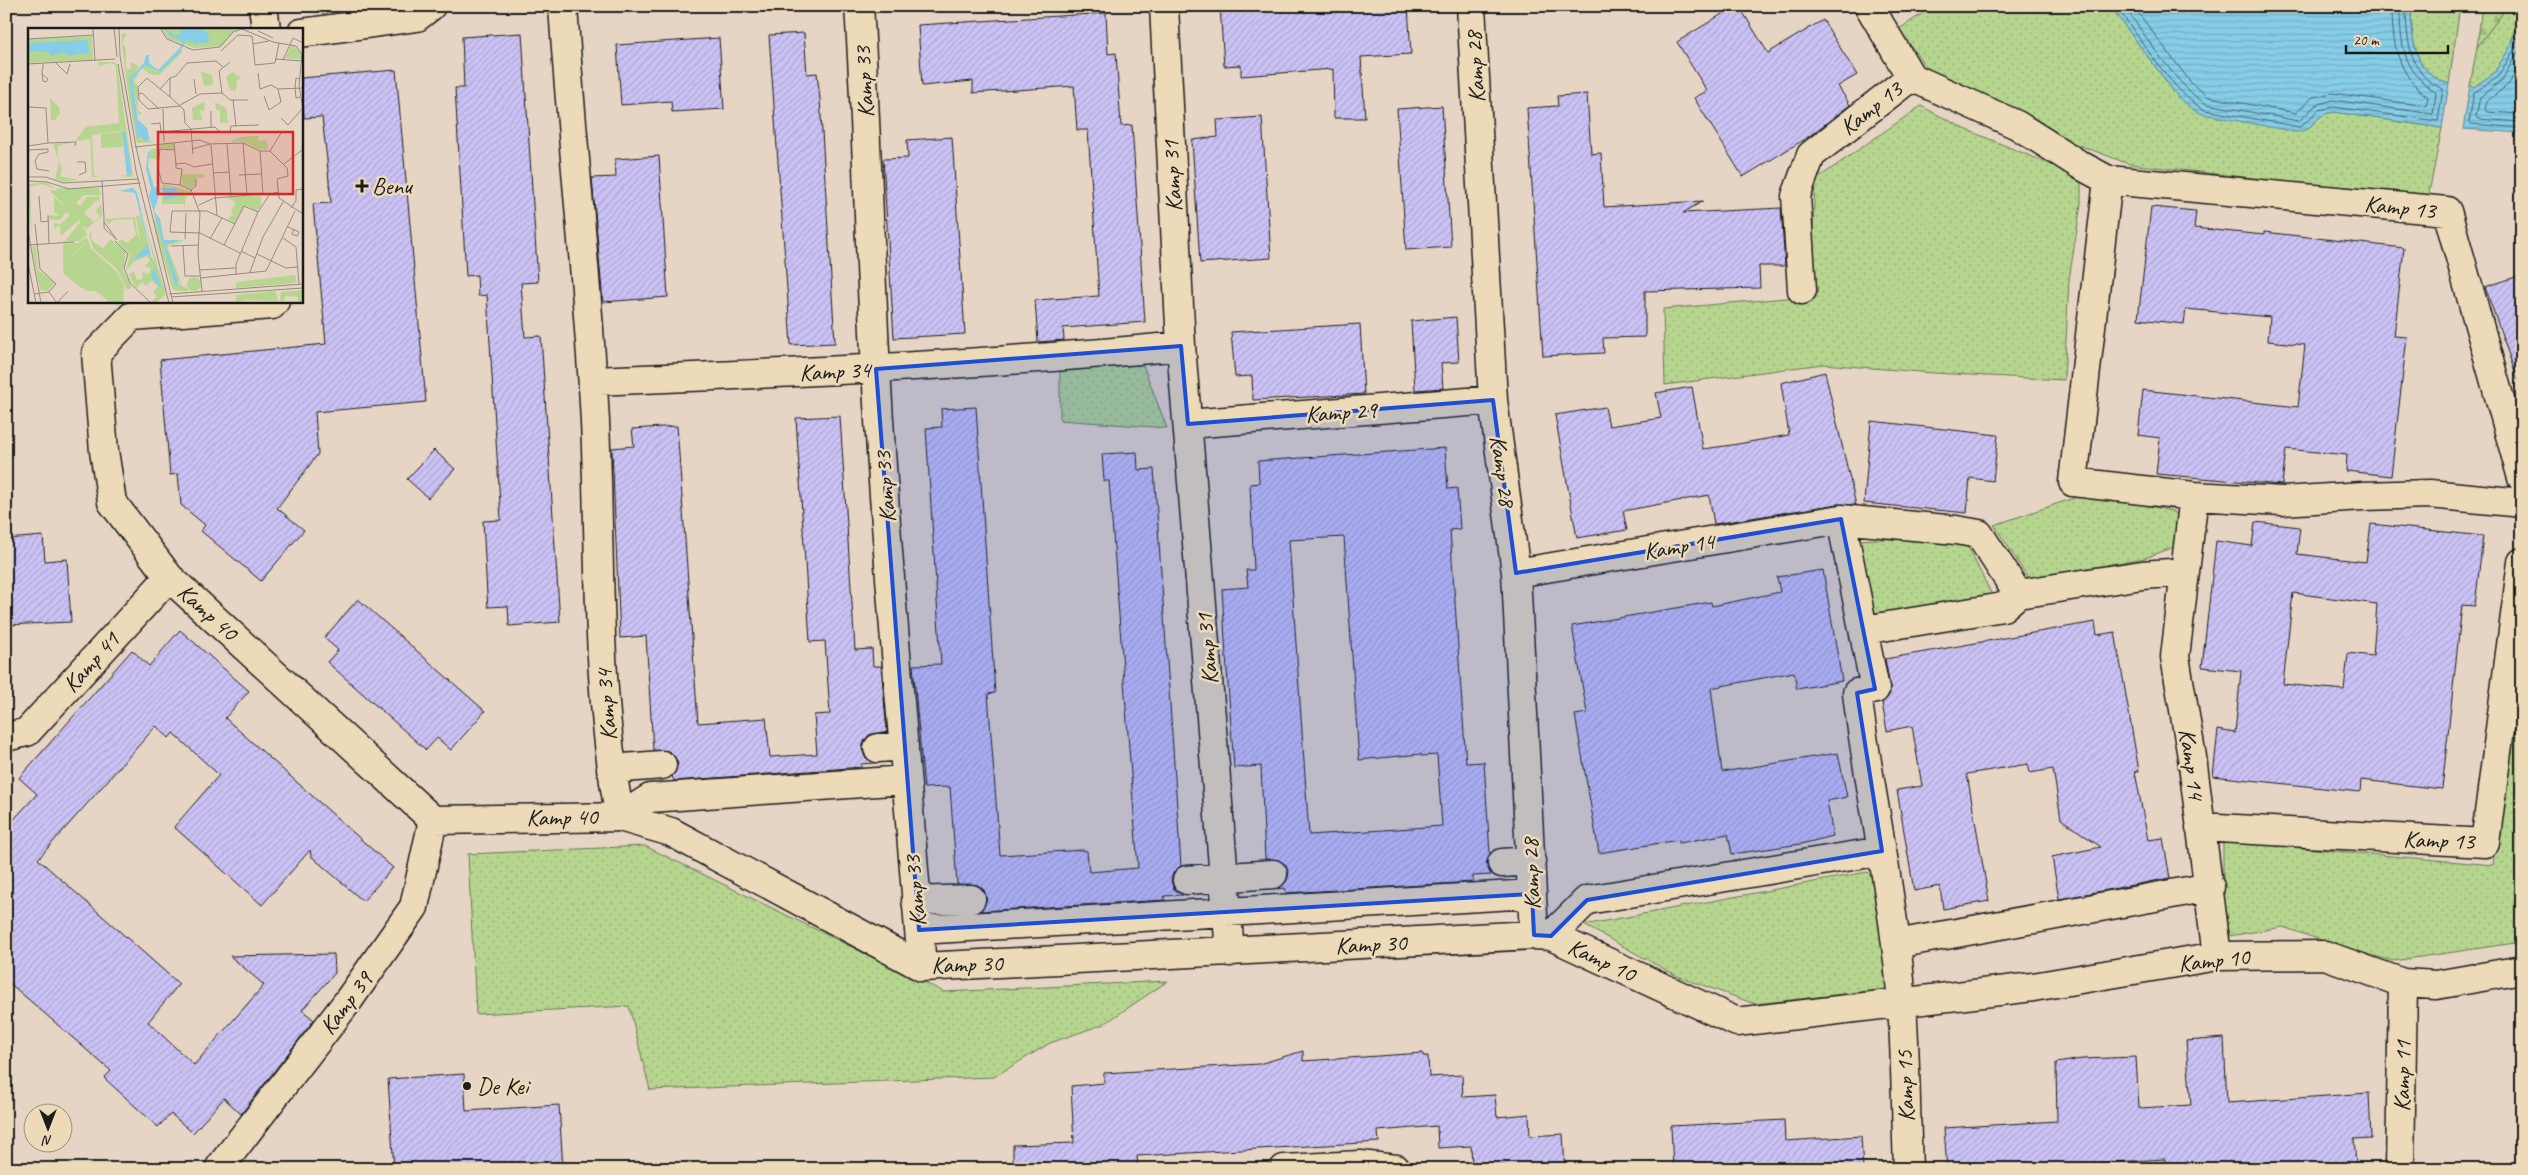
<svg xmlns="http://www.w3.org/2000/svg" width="2528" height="1175" viewBox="0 0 2528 1175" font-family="Caveat,sans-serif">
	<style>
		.green { fill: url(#green-dots); stroke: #697855 }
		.forest { fill: url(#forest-firs); stroke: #697855 }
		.water { fill: url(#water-rules); stroke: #5c8696 }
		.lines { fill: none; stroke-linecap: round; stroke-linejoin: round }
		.shore { stroke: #46636d; stroke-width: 1 }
		.building { fill: url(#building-hatch); stroke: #1c1c1c; fill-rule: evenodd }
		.minor-casing { stroke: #1c1c1c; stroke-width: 31 }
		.minor { stroke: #eddab8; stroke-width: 28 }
		.marked { fill: #1d4ed8; fill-opacity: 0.2; stroke: #1d4ed8; stroke-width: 4; stroke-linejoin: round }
		.poi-dot { fill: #1c1c1c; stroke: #eddab8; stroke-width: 2 }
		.labels { text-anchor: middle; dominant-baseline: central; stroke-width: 5; stroke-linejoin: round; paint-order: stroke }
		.street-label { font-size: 24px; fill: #1c1c1c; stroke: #eddab8 }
		.poi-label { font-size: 24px; fill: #1c1c1c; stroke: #eddab8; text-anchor: start }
		.inset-road { fill: none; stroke: #958b81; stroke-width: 1 }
		.view { fill: #d62828; fill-opacity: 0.15; stroke: #d62828; stroke-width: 2.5 }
		.inset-edge { fill: none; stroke: #1c1c1c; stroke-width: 2.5 }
	</style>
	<defs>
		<pattern id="green-dots" width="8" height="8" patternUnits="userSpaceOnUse" patternTransform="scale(1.25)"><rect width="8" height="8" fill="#b6d58e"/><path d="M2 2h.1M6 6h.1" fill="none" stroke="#9cb67a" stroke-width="1.8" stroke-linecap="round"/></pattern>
		<pattern id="forest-firs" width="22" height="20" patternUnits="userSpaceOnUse" patternTransform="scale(1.25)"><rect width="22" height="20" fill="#b6d58e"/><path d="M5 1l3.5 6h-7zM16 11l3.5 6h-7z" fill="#9cb67a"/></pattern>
		<pattern id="water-rules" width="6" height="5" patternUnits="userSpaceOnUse" patternTransform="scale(1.25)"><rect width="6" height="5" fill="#86cde7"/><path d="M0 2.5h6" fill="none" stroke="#73afc6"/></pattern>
		<pattern id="building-hatch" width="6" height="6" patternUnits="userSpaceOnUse" patternTransform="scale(1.25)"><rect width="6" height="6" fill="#cbc2f5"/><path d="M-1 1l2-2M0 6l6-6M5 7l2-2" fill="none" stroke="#aea6d1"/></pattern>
	</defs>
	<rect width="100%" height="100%" fill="#e6d5c4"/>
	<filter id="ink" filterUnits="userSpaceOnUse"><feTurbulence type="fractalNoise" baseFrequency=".02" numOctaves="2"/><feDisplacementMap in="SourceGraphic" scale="10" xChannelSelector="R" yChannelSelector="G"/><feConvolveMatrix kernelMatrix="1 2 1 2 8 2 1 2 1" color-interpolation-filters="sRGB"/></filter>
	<g filter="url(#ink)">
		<!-- green -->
		<path class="green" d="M1934,6H2110L2178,97L2307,130L2322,114L2334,112L2442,128L2428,198L2129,164L2055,136L1930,73L1899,29Z
			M2411,6H2445L2459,13L2449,84C2413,73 2412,39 2411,6Z
			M2505,6H2522L2509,49L2494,73L2474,87L2470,86L2477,47L2501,15Z
			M1921,106L1965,129L2081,177V204L2069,280L2064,380L1933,373L1823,364L1665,385L1663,309L1786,298L1810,303L1815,180Z
			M1143,365L1167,428L1060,420V371Z
			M2092,492L2175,512L2180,524L2177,546L2145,558L2029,579L1994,525Z
			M1941,537L1964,539L1994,599L1868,626L1854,540Z
			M2517,652L2522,653V942L2393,961L2341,947L2283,927L2223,937V841L2493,865Z
			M645,846L944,992L1168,981L1104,1024L1050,1043L994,1077L650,1090L629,1006L476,1014L468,854Z
			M1867,872L1877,881L1887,989L1755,1004L1677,976L1584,925Z"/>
		<!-- forest -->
		<path class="forest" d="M2482,6H2505L2501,15L2477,47Z"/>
		<!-- water -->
		<path class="water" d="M2110,6H2411C2412,39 2413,73 2449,84L2442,128L2334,112C2315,113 2313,132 2296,132L2203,114L2194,110L2178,97Z
			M2522,10V133L2463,129L2470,86L2474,87L2494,73L2509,49Z"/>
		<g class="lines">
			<!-- shore -->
			<path class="shore" d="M2116,6C2138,35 2174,95 2205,110L2300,127L2319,110L2333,107L2438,121L2443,89C2439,86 2433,85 2429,81C2408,64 2406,31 2406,6
				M2124,6C2144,33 2179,90 2207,104L2299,121L2316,105L2333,100L2433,114L2436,93C2403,70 2400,45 2400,6
				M2133,6L2192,84L2209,97L2296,113L2313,97L2332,93L2426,106L2428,97C2397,74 2392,43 2392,6
				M2522,26L2513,52L2498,76L2474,93L2469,122L2471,124L2522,128
				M2522,45L2502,80L2480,97L2476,116L2478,119L2522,122
				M2522,63L2508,85L2487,101L2485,109L2487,112L2522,114"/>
		</g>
		<!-- building -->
		<path class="building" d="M1220,6H1408L1411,54L1361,57L1365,118H1334L1333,69L1241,76V65L1224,66Z
			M1735,6H1739L1768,53L1823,20L1857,75L1838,86L1850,105L1808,137L1743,177L1694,98L1707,91L1677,42Z
			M1106,13L1108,54L1116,53L1121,126L1132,125L1145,322L1063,328L1064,340L1038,342L1035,300L1099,296L1088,130H1077L1074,86L973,93V81L922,86L918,25Z
			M522,33L538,282L521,283L525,337L541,336L560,622L509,626L508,606L488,607L487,595L483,521L501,520L487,295L478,296L477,275L466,276L455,88H464L462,37Z
			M804,33L807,74L817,73L820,99L835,343L791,345L769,35Z
			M719,38L724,109L672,112L671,101L621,105L617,45Z
			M396,70L426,402L315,412L318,454L277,508L304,530L261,581L201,531L205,525L181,505L178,474L170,475L160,360L326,344L313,204L331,203L327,160L322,117L304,118L301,78Z
			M1587,94L1591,154L1601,153L1604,207L1703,201L1683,213L1781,208L1785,266H1759L1760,288L1645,291V337L1603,338L1604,353L1543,356L1527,108L1558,106L1557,96Z
			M1442,106L1451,247L1406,250L1397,109Z
			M1262,117L1271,258L1200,263L1192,140L1218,137L1217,120Z
			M952,137L965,334L894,338L883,159L908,158L907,140Z
			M659,156L668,297L603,302L592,178L616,177L615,159Z
			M2151,207L2196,211L2194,228L2264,235V232L2404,248L2394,336L2407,337L2391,476L2346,471L2347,455L2286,449L2282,485L2156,474L2160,438L2138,435L2143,390L2298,407L2305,345L2268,341L2270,317L2186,309L2184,324L2138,319Z
			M2522,275V381H2518L2485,287Z
			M1456,317L1459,362L1441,363L1443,388L1415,390L1411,321Z
			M1360,324L1364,394L1253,400L1252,376L1235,377L1231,332Z
			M1825,372L1856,505L1838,504L1714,524L1709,495L1623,511L1627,530L1577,538L1555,415L1605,407L1609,426L1661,418L1656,393L1692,387L1703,449L1732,445L1789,435L1781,383Z
			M976,407L995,693L988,694L1000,855L1083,850L1087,851L1089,872L1138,868L1109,481H1104L1102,454L1137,452L1138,470L1154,469L1181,866L1173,873L1171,881L1174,889L1183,895L1164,896L1165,900L981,911L987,899L984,890L978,885L957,884L950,787L924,788L913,665L941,664L926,428L942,427L941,409Z
			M840,416L855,650L872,649L873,666H881L887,732L869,735L864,741L862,749L865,757L875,763L861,764L862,767L674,781L672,776L678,764L675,757L668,751L653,750L646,636L620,638L612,448L634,446L632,429L677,426L698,723L766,718L770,757L817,754L814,715L830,714L825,641L810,642L796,418Z
			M1871,421L1998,435L1993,481L1970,478L1967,513L1864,503Z
			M1445,448L1448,489L1457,488L1460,529L1450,530L1466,763L1484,762L1490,854L1486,864L1491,875L1473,876V882L1286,893L1285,888L1277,889L1287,880L1289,873L1286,866L1279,860L1265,859L1261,766L1234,768L1226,656L1222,589L1248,587L1246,570H1254L1250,484L1259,483L1258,461ZM1344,537L1359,760L1421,754V756L1437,755L1442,826L1309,835L1289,540Z
			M434,450L455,469L428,498L407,479Z
			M2255,522L2300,527L2297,554L2366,562L2371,524L2483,536L2475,606L2462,605L2442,789L2361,780L2360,792L2213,776L2218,730L2235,733L2241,671L2202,667L2216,541L2252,546ZM2293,593L2377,604L2373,656L2348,653L2344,690L2283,684Z
			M43,536L45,561L67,559L71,622L6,625V539Z
			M1823,570L1842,681L1797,689L1794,672L1711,688L1722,772L1838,753L1847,797L1827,801L1833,836L1801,844L1732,854L1728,834L1679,843V840L1599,853L1575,715L1587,713L1572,626L1711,602L1712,606L1780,592L1777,577Z
			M358,599L485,711L451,750L437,738L426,750L327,662L338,650L324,638Z
			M2095,622L2097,635L2115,632L2139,771L2135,772L2148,840L2163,838L2170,878L2059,899L2052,857L2101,847L2061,819L2053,769L2030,773L2028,764L1967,774L1989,901L1943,909L1940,886L1914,891L1897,790L1922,786L1912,726L1887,731L1882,703L1890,694V686L1885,659Z
			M180,630L249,691L225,718L393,868L363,901L311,856L310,850L262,905L174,827L219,775L173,733L169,738L156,726L38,859L179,984L148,1022L194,1065L264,985L230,956L334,954L335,973L302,1010L314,1020L241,1114L224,1098L193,1133L171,1114L158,1127L104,1078L111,1071L6,980V828L37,794L19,778L132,650L149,666Z
			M2224,1038L2227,1103L2369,1093L2371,1138L2354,1139L2356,1165L2300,1169H2165V1159L2006,1169H1947L1944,1128L2057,1121L2056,1063L2082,1059L2136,1057L2139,1108L2191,1105L2186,1041Z
			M1303,1051V1061L1423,1053V1056H1428L1429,1077L1462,1075L1463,1097L1495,1095L1497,1117L1529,1114L1530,1136L1563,1134L1565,1169H1504V1165L1472,1167L1471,1146L1438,1148L1437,1126L1378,1131L1379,1142L1137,1156L1138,1167L1013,1169V1145L1074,1143L1071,1086L1104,1083V1073L1259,1064Z
			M464,1074L466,1111L559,1105L563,1169H394L388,1079Z
			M1784,1120L1785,1141L1861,1136L1863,1169H1673L1671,1126Z"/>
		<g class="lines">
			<!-- minor casing -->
			<g class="minor-casing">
				<path id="minor" d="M263,6L266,29
					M563,6C572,145 588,283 595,422C601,553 595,688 620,817
					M859,6C867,127 869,248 876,369C887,568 906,767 922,967
					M1164,6L1181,346L1230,952
					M1471,6L1493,400L1516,573L1534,935
					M1869,6L1911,77
					M301,33L417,17L431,6
					M2108,180L2073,482L2194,496L2185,572
					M1802,290L1796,196L1811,155L1911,77L2017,125L2080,165L2108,180L2447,211L2522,478
					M275,301L272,305L132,316L96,353L104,451L112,502L169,577L433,820L620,817L671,832L922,967L1534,935L1551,936
					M593,381C789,373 985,365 1181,346
					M1188,424L1493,400
					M2194,496L2282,501L2363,496L2430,494L2522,503
					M1841,519L1875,689L1857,693C1867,777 1886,860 1896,945C1906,1019 1905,1094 1908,1169
					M1516,573L1841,519L1956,530L1979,534L2018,594L2142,575L2185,572L2175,657L2192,757L2217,956
					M1864,630L2003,607L2018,594
					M6,737L27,732L169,577
					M878,748L904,746
					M611,769L662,765
					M620,817L650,798L906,780
					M2200,827L2485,843L2522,562
					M1882,851L1587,900L1551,936L1737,1022L2033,987L2217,956L2325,955L2403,983L2436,985L2522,970
					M1502,863L1531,861
					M1187,880L1273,874
					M916,901L971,899
					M919,930L1532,894
					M1896,944L2210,887
					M220,1167L348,1001L414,907L433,820
					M1284,1169L1360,1165L1396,1169
					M2400,1169L2403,983"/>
			</g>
			<!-- minor -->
			<use href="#minor" class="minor"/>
		</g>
	</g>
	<!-- marked area -->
	<path class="marked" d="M1181,346L1188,424L1493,400L1516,573L1841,519L1875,689L1857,693L1882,851L1587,900L1551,936L1534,935L1532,894L919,930L876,369Z"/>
	<!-- markers -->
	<g class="poi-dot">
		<path d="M359.5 178.5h5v5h5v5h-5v5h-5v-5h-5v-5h5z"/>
		<circle cx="467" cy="1086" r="5"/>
	</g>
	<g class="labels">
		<!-- street labels -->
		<g class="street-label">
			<text transform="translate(1475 67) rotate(-93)">Kamp 28</text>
			<text transform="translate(864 82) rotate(-93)">Kamp 33</text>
			<text transform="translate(1871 108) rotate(-38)">Kamp 13</text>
			<text transform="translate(1172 176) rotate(-93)">Kamp 31</text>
			<text transform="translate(2400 207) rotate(6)">Kamp 13</text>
			<text transform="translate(835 371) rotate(-3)">Kamp 34</text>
			<text transform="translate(1341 412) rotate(-4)">Kamp 29</text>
			<text transform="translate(1503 471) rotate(82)">Kamp 28</text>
			<text transform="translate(885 487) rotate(-94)">Kamp 33</text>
			<text transform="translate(1679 546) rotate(-9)">Kamp 14</text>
			<text transform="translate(208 612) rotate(42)">Kamp 40</text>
			<text transform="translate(1207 649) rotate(-95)">Kamp 31</text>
			<text transform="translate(91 662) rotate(-48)">Kamp 41</text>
			<text transform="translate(606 705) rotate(-94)">Kamp 34</text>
			<text transform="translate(2192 764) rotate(82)">Kamp 14</text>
			<text transform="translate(562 817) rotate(-1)">Kamp 40</text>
			<text transform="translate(2439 840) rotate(2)">Kamp 13</text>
			<text transform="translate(1531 874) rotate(-92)">Kamp 28</text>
			<text transform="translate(915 891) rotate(-95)">Kamp 33</text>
			<text transform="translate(1371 944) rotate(-3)">Kamp 30</text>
			<text transform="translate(1602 960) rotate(25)">Kamp 10</text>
			<text transform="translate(2214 960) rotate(-6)">Kamp 10</text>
			<text transform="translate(967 964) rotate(-2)">Kamp 30</text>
			<text transform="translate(346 1003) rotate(-53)">Kamp 39</text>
			<text transform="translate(2402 1076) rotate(-89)">Kamp 11</text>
			<text transform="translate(1905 1086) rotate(-92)">Kamp 15</text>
		</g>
		<!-- poi labels -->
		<g class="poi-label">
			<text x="372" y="186">Benu</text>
			<text x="477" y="1086">De Kei</text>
		</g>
	</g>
	<!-- overview -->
	<g transform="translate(28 28)">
		<rect width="275" height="275" fill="#e6d5c4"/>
		<path d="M132,0H208V1L194,18L167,20L141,11ZM99,5L94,15L98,20V41H103V34L111,38L106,46L97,43L93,6ZM64,8L65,32L0,35V11ZM264,16L273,25V31L257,30ZM153,22L155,23L131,47L122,46L114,40L119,36L132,44ZM71,34H86L89,36L105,149L89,148L102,147L94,103L62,105V111L47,113L58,99L91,95L88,38L84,35L70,38ZM173,43L184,47L185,57L176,58ZM204,44L213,50L209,52L208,63L202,62L198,49ZM176,74L177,82L172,83L174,92H165L164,80ZM187,74L198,80L200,95H192V82H188ZM106,77L112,111L127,114L109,115L103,82ZM94,104L95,119L73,120V106ZM230,108L231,113L239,112L240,121H230L214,113L202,114L212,109ZM47,114L30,118V129L34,142L32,148L50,152L35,154L27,151L31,134L25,116ZM137,115L146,116V121L132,120L130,132L121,130L123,122ZM154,146H176V150H168V157L162,161L154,157ZM18,154L27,161L14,156L2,159L4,215L0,156ZM135,156L162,163L163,165L157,171V180L156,176H134V162L138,172L151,169L142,159L134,160ZM30,160H71L73,167H56L48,175L52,178L59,169L71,168L72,174L69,172L56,185L66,194L72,188L67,183L74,176V188L59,201L23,164L22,161L27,163ZM233,167V178L229,183L216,177L207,195L199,191L205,187L203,183L208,175L198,169ZM26,169L51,192L33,208L32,197L26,201V195L33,196L42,187L38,184L32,192L20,191L21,187L31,188L26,184ZM114,186L138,266L128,275H123L129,268L125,264L130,258L123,253L118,258L114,254L108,260L101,247L106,243L109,252L115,251L114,244L121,246L123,240L117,238L122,232L118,228L106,234L98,243L102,227L90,214L93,211L99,215L108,207L105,191L86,192L81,196L77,193V191L107,189L109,205L112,212L108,188L112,187L120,217L104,232L120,226L126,232ZM53,193L59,207L51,213L36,214ZM64,202L63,211L68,216L75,220L83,211L98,224L95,243L104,259L99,262L89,241L65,220L61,208ZM59,209L63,221L56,215L35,238V216L50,215ZM139,214H156L141,217L140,220L155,260H149L147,257L153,256L147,251L137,216ZM8,218L10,242L27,255L20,263L12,262L4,219ZM89,244L96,258L95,275H78L91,257ZM159 256a7 7 0 1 1 14 0a7 7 0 1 1-14 0ZM269,252L267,255L208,260V257ZM247,263L250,273L217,272L208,275V267Z" fill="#b6d58e"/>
		<path d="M113,41L106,54L110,58V82L114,86L110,87L104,53ZM97,43L106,46L101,51L106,77L103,82ZM22,70L31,79L32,85L27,92H23ZM94,103L64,107L66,147L71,149H64L62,105ZM129,189L147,257L160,260V263H148L144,260L125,193ZM57,215L89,244L91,257L80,273L78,271L90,256L87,244L37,243L48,256L36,246L35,238ZM71,218L78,224L88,221L93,225L84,237L66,221ZM267,247L268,252L208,257L209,254ZM275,262V275H270V269L257,268L256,274L252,273L253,264Z" fill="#b6d58e"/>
		<path d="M56,217L87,244L90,256L78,271L67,263H59L49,257L37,243L36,238Z" fill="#b6d58e"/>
		<path d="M136,0L148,8L152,6L153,0H172L180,5L181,14L169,16L158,12L151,26L132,44L117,37L104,52L110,92L119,100L122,112L118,113L109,108L101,51L116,35L118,27H121V35L130,42L151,21L155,14L142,7ZM60,12L61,26L53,25L42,28L34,24L24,28L20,24L2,23V15ZM94,104H97L104,145L99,148ZM130,117L122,123L120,138L126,159L133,160L126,183L132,191L136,212H156L137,216L151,258L147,257L121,168L123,161L118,141L120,124ZM105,160L109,164L124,233L134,261L123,249L126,239L121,226L104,232L120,217L107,165L91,163ZM134,160H147L153,168L137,172Z" fill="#86cde7"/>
		<path class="inset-road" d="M5,0H30M65,0L67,33M86,0L89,29M91,0L92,28L108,119L145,275M132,0L139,11L165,22L192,19L205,4L214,1L245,14L268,18L274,26L271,58L275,81M230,3L245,10M0,11L66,7M225,16L227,37L247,35L251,15M193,23L210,7L224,8L225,16L241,13M247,31L274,33M255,32L265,10L275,15M28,35L39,46L42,36M0,36L87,31M90,36L108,143L141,275M230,45L232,61L243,57L250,61L275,60M14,46L20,51L18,54L15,53L14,45V42L15,41V36M142,50L148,48L159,35L188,33L195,39M166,51L168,66M132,61L142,50V69M194,65L191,43L202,34M111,66L114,65L131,81M236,68L241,82L253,74L250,61M272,69L268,70L267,60L268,50L272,51M205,72L208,98M152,77L172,66L194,65L202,72H220M152,78L120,81L111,72L110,59L119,50L142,69L152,78L156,82L157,95L163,101L165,126M0,79L18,80L20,115L0,118M135,81L136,114M183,83V99M253,90L260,97L274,81M123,96L132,95L133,104L187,99L192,104H202L203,98L231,97M20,115L48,114L47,118M146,115L148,136L157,135L166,139L184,136M215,115L219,167M182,116L215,115L232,123H242L259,140L260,148L249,151L251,170L275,186M199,116L203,168M183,117L189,187M107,119L172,112L182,116L164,121M0,122L20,121V124L11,126L7,133L9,141L21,143M147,122L132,121L130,140L134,155L152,157L163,162L168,158V151M232,123L235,166M242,123L253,105M49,134H57L58,144L51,147M148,136V140L154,141L152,157M256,136L275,121M185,145L201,144M211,147L233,146M0,149H18L35,155L111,151M0,153L19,154L41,161L113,155M74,153L76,190V200L89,212L76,194M163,162L172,185L170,226L174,263M11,168L13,194L20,193M171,177L186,170L235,166M263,180L268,173V162L275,161M20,187L21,215M7,196L12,241L28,256L21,264M207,196L179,183H144L142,204L172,205L212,225M260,199L271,204L269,208L264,206L266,201M0,203L13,275M255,210L268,219L271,256M157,211L158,185M182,211L194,190M87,213L100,226L96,240L102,255L123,275M0,217L46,214M196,217L216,178L230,184M143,218L171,217M155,218L157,248H172M213,223L227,230M229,226L258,240L270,239M0,235L8,275M171,242L207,240M222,244L235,209L255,174M208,247V236L230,184L242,166L250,164M172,250L238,243L267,183M21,264L29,275L40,263M6,266L21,264M141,266L275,256M143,269L275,260M214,275H249"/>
		<path class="view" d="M130,104H265V166H130Z"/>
		<rect width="275" height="275" class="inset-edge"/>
	</g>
	<!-- margin -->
	<rect width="2528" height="1175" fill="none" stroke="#eddab8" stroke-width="25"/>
	<rect x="12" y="12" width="2503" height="1150" fill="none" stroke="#1c1c1c" stroke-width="2" filter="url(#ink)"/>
	<!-- north arrow -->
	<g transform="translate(48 1128) rotate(180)"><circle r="24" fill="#eddab8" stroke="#998e7a"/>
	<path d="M0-4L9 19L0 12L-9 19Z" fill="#1c1c1c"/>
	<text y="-8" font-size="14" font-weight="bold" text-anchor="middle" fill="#1c1c1c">N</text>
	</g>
	<!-- scale -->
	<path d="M2346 45v8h102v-8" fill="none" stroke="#1c1c1c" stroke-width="2.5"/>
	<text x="2353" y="45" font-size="15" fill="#1c1c1c" stroke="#eddab8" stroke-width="4" paint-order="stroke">20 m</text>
</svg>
